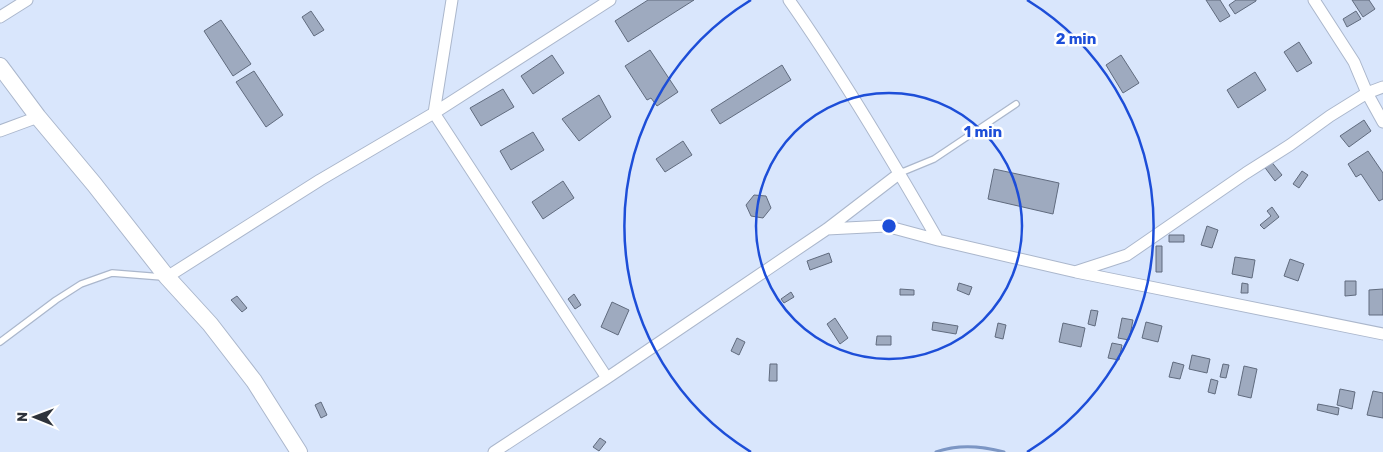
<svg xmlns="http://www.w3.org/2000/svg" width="1383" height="452" viewBox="0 0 1383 452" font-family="Rubik,sans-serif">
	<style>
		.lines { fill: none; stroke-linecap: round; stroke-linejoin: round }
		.stream { stroke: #7c96c4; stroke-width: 3 }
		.building { fill: #9eaabf; stroke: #606b7e }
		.service-casing { stroke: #abb7cc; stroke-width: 8 }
		.minor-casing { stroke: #abb7cc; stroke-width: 13 }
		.secondary-casing { stroke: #abb7cc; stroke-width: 18 }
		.service { stroke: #fff; stroke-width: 5.5 }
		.minor { stroke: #fff; stroke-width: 11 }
		.secondary { stroke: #fff; stroke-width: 16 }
		.ring { fill: none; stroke: #1d4ed8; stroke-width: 2.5 }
		.centre { fill: #1d4ed8; stroke: #fff; stroke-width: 2.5 }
		.ring-label { font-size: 15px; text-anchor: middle; font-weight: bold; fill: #1d4ed8; stroke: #fff; stroke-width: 5; stroke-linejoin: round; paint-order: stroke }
	</style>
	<rect width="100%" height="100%" fill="#d9e6fc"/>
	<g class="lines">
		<!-- stream -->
		<path class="stream" d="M936,452C958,444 982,446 1004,452"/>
	</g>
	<!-- building -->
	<path class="building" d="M648,0H694L628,42L615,21Z
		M1206,0H1220L1230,16L1220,22Z
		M1236,0H1256V1L1235,14L1229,5Z
		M1352,0H1369L1375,9L1363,17Z
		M311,11L324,30L314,36L302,17Z
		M1356,11L1361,19L1347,27L1343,19Z
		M221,20L251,64L233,76L204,31Z
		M1299,42L1312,63L1297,72L1284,52Z
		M650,50L678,92L657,106L651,98L647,100L625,66Z
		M552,55L564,73L533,94L521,76Z
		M1121,55L1139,83L1123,93L1106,65Z
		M782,65L791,80L720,124L711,110Z
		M254,71L283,115L266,127L236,82Z
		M1255,72L1266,90L1238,108L1227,90Z
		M503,89L514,107L481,126L470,108Z
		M599,95L611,117L579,141L562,119Z
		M1364,120L1371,131L1349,147L1340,136Z
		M533,132L544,150L511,170L500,151Z
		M683,141L692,155L665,172L656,159Z
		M1368,151L1383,173V199L1379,201L1361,174L1356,177L1348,164Z
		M1270,160L1282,175L1275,181L1263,165Z
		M994,169L1059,183L1053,214L988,199Z
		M1302,171L1308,175L1299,188L1293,184Z
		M563,181L574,198L543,219L532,202Z
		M754,195L766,196L771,208L763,218L751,216L746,205Z
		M1272,207L1279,217L1264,229L1260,225L1271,216L1267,211Z
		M1207,226L1218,230L1212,248L1201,245Z
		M1169,235H1184V242H1169Z
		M1156,246H1162V272H1156Z
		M829,253L832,262L810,270L807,261Z
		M1235,257L1255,260L1252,278L1232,274Z
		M1290,259L1304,264L1298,281L1284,276Z
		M1345,281H1356V295L1345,296Z
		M959,283L972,287L969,295L957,290Z
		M1242,283L1248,284V293H1241Z
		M900,289L914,290V295H900Z
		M1383,289V315H1369V290Z
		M791,292L794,297L784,303L781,299Z
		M574,294L581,305L575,309L568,299Z
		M237,296L247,308L242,312L231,300Z
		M612,302L629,310L618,335L601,327Z
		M1091,310L1098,311L1095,326L1088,324Z
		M835,318L848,338L840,344L827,324Z
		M1122,318L1133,320L1129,340L1118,338Z
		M933,322L958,326L956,334L932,330Z
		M1146,322L1162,326L1158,342L1142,338Z
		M998,323L1006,325L1003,339L995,337Z
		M1063,323L1085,328L1081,347L1059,342Z
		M877,336H891V345H876Z
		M737,338L745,342L739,355L731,351Z
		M1112,343L1122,345L1119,360L1108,358Z
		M1192,355L1210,359L1207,373L1189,369Z
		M1173,362L1184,365L1180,379L1169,377Z
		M770,364H777V381H769Z
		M1223,364L1229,365L1226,378L1220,377Z
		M1244,366L1257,369L1251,398L1238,395Z
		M1211,379L1218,381L1215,394L1208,392Z
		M1340,389L1355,392L1352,409L1337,405Z
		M1373,391L1383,393V418L1367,415Z
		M321,402L327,415L321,418L315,405Z
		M1318,404L1339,408L1338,415L1317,410Z
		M600,438L606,442L599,451L593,447Z"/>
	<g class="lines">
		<!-- service casing -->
		<g class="service-casing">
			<path id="service" d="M900,173L934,159L1016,104
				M0,342L56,300L81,284L112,273L162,277"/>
		</g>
		<!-- minor casing -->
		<g class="minor-casing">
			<path id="minor" d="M452,0L434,113L607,378
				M789,0C843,77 891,158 938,240L1076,272L1383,334
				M1314,0L1354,62L1367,93L1383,122
				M0,17L27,0
				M0,131L38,117
				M827,229L886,226L938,240
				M1078,271L1127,255L1246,173L1290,145L1330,116L1367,93L1383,87
				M167,277L320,180L434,113L610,0
				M494,452L607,378L827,229L900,173"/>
		</g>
		<!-- secondary casing -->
		<g class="secondary-casing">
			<path id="secondary" d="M0,66L38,117L94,184L167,277L210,324L254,381L299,452"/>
		</g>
		<!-- service -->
		<use href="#service" class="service"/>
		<!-- minor -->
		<use href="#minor" class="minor"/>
		<!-- secondary -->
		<use href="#secondary" class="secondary"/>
	</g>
	<!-- distance rings -->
	<g class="ring">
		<circle cx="889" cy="226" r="133"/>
		<path d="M751 452A265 265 0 0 1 751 0M1027 0A265 265 0 0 1 1027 452"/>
	</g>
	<circle cx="889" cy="226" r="8" class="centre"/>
	<g class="ring-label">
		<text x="1076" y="44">2 min</text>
		<text x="983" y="137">1 min</text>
	</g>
	<!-- north arrow -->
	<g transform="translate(35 417) rotate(271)" stroke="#ffffff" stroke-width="4" paint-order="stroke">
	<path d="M0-4L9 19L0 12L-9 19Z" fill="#2e333b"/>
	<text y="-8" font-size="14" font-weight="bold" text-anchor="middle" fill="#2e333b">N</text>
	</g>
</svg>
